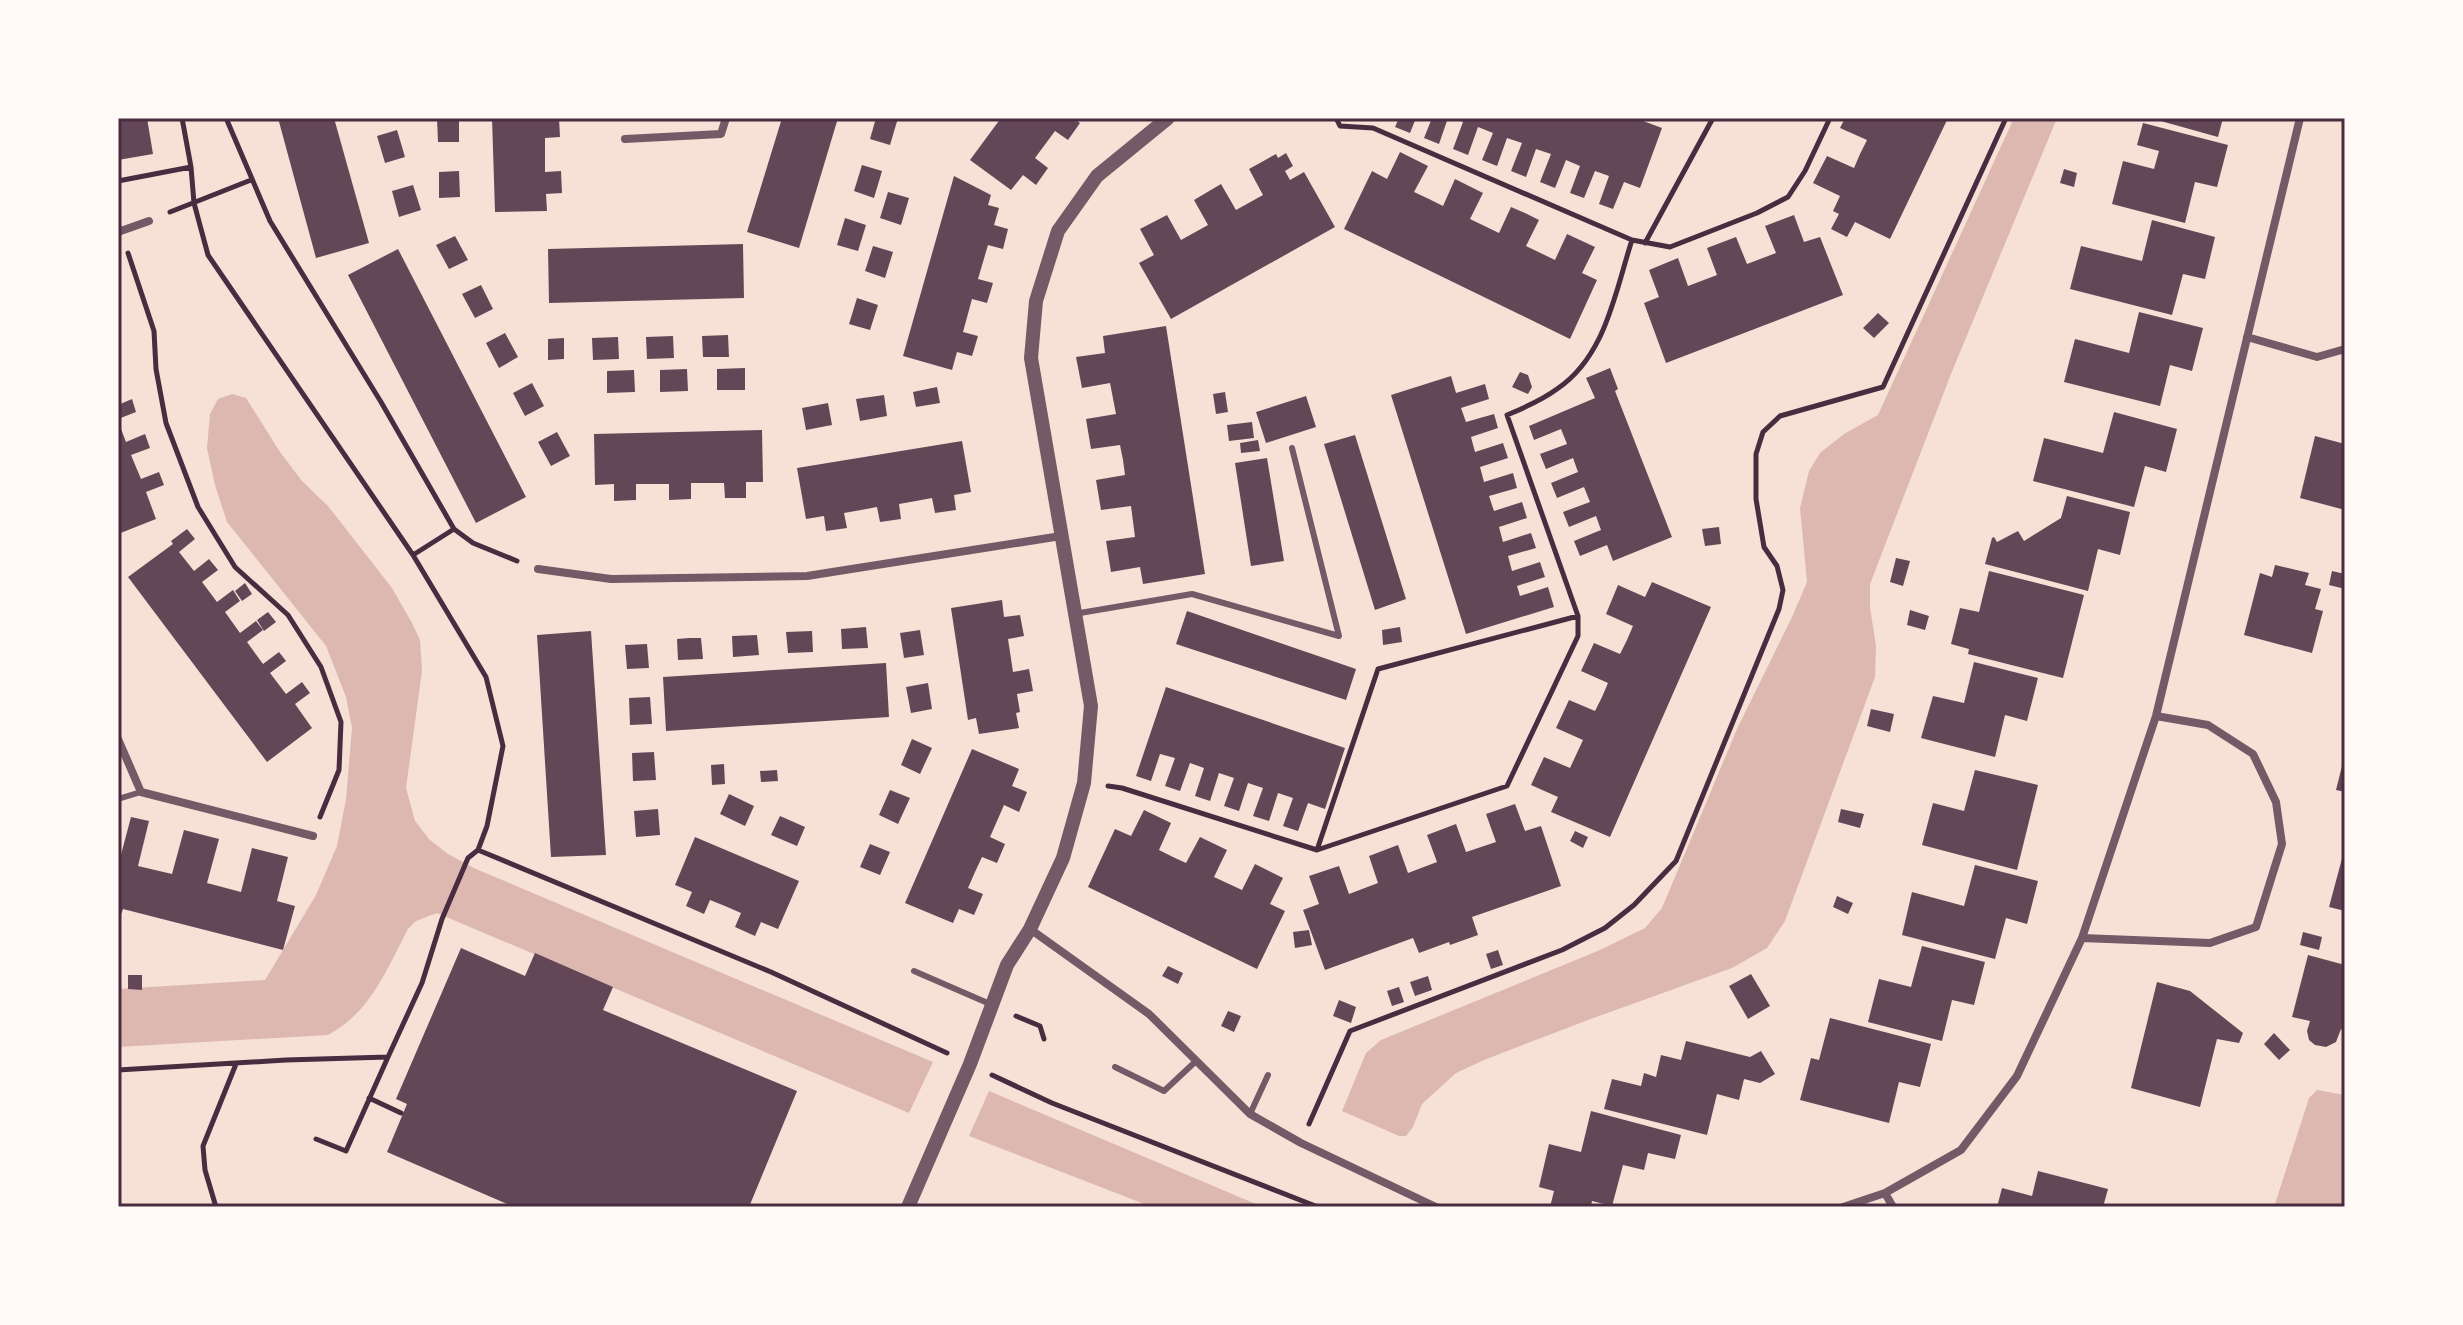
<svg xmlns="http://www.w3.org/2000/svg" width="2463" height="1325" viewBox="0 0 2463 1325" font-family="'DM Sans',sans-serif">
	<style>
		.water { fill: #dcb8b0 }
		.building { fill: #644757 }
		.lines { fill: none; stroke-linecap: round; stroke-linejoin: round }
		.path { stroke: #4a2c40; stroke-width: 5 }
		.service { stroke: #755966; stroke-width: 6 }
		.minor { stroke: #755966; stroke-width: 8 }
		.tertiary { stroke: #755966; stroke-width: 14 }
		.neatline { fill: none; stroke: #4a2c40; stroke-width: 3 }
	</style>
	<rect width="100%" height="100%" fill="#f7e1d7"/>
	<!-- water -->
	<path class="water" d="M2014,118H2057L1951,374L1870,584V607L1876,646L1875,677L1785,921L1767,948L1732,968L1588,1020L1484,1060L1456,1073L1422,1104L1413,1127L1406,1136H1399L1342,1111L1366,1053L1381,1040L1600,950L1645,928L1662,908L1737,729L1792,617L1807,582L1800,508L1809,471L1820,453L1844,434L1878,415Z
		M232,394L246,398L280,452L302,481L328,506L392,588L412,623L420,640L422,671L406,788L415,821L429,839L448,854L476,869L933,1062L909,1113L437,913L416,921L408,929C387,969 370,1013 328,1035L118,1047V989L265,980L316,895L337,846L346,799L352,728L346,697L326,646L227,522L215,485L207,448L210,414L218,399Z
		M2317,1090L2345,1095V1207H2274L2309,1098Z
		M989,1091L1263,1207H1152L969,1136Z"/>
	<!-- building -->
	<path class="building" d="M118,118H147L153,154L118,160Z
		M278,118H334L369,243L316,258Z
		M437,118H459V142H438Z
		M492,118H559L560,137L545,138V172L561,171L562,193L546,194L547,211L495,212Z
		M782,118H838L799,248L747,232Z
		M876,118H898L890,145L870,139Z
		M1001,118H1073L1080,123L1068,140L1055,131L1035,158L1048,168L1036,185L1023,175L1011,190L970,160Z
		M1399,118H1416L1410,133L1395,127Z
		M1432,118H1448L1439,144L1424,138Z
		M1455,118H1635L1662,128L1640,188L1624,182L1613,209L1599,204L1609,176L1595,171L1584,198L1570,193L1580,166L1566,160L1555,188L1540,182L1551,154L1536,149L1526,177L1511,171L1522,143L1507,138L1497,166L1482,160L1493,133L1478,127L1468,155L1453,149L1463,122Z
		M1845,118H1948L1890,239L1855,222L1847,237L1831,229L1839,214L1833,211L1840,196L1813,183L1827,156L1854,168L1860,154L1867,140L1840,128Z
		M2150,118H2223L2218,137Z
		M2143,123L2228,145L2217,187L2195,182L2185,223L2112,204L2123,161L2154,169L2159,151L2137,145Z
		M397,130L405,157L385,163L377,136Z
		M1400,152L1428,166L1414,192L1429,199L1443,206L1455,179L1483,193L1470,219L1499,233L1511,207L1525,213L1539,220L1526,246L1555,260L1567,234L1595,247L1582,273L1597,280L1570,339L1344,229L1372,171L1387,179Z
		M1286,153L1293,166L1285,171L1290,180L1304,172L1335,227L1171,319L1139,263L1154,255L1140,229L1167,215L1181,240L1208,225L1194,200L1221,184L1236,210L1263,195L1249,169L1276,154L1278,158Z
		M862,165L882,171L874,198L854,191Z
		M2064,169L2077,173L2074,187L2060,183Z
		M459,171L460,197L439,198V172Z
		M954,176L991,195L988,205L999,208L994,225L1008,229L1003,249L988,245L978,279L993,283L987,303L972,299L963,332L978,336L972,356L957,352L952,370L903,356Z
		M413,185L421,210L399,217L392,191Z
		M888,192L909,198L901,225L880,218Z
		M1794,215L1804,242L1820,237L1843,295L1666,363L1644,303L1659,297L1649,270L1678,258L1688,286L1717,275L1707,248L1736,237L1747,264L1776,253L1765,226Z
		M845,218L866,225L858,251L837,245Z
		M2152,220L2215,237L2205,279L2183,274L2172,315L2070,289L2081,246L2142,261Z
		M455,236L468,260L449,269L436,245Z
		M743,244L744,298L549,303L548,249Z
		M873,246L893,252L885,278L865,271Z
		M398,249L526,497L476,523L348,275Z
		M481,285L493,309L475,318L462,294Z
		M857,298L878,305L870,330L849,324Z
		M2139,312L2203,328L2192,371L2170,365L2160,406L2064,382L2075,339L2129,353Z
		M1878,313L1889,323L1874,338L1863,328Z
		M1166,326L1205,574L1143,584L1140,567L1111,572L1106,541L1135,537L1131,506L1101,510L1096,480L1125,475L1123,460L1120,445L1091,449L1086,419L1116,414L1110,383L1082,388L1076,357L1105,353L1103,336Z
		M505,333L518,357L499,368L486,343Z
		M728,335L729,357H703L702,336Z
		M673,336L674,358L647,359L646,337Z
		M618,337L619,359L593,360L592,338Z
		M564,338V359L548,360V339Z
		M745,368V390H717V369Z
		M1610,368L1618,389L1615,391L1672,537L1613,561L1607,545L1580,556L1574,541L1601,530L1596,516L1569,527L1563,512L1590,502L1584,487L1557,498L1551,483L1578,472L1573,458L1546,469L1540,454L1567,444L1561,429L1534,440L1529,426L1595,398L1586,378Z
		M687,369L688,391L660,392V370Z
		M634,370L635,392L607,393V371Z
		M1520,372L1528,375L1532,387L1528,394L1512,387Z
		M1451,376L1456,393L1485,384L1489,399L1461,408L1466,422L1494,414L1498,428L1471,437L1475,452L1503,443L1508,458L1480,467L1484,482L1513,473L1517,488L1489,496L1494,511L1522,502L1527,518L1499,527L1503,542L1531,533L1536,548L1508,556L1512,571L1540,562L1545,577L1517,586L1520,596L1548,587L1554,607L1466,634L1391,395Z
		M532,383L544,406L525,416L513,393Z
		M937,387L940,403L916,407L913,392Z
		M1225,392L1228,412L1216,414L1213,394Z
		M884,395L887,416L860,421L856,399Z
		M1306,396L1316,427L1266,443L1256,412Z
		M132,399L136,412L118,419V405Z
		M828,403L832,425L806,430L802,408Z
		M2114,412L2177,429L2166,472L2145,466L2134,507L2033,481L2044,438L2103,453Z
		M118,421L126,442L145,434L150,448L131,455L141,479L159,472L164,485L146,492L156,519L118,534Z
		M1252,422L1254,438L1229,441L1227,425Z
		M762,430L763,482H746V498H725L724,483H691V499L669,500V484H636V500L614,501V484L595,485L594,434Z
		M557,432L570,456L551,466L538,442Z
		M1355,435L1406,599L1375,610L1324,444Z
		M2315,436L2345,444V510L2300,498Z
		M1258,440L1260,451L1241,453L1240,443Z
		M962,441L971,492L954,495L956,510L935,513L932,498L916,501L899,504L901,519L880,522L877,507L861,510L844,513L847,528L826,531L824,516L806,519L797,468Z
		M1267,458L1284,561L1251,566L1235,463Z
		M2067,496L2130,512L2120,555L2098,549L2088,591L1985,564L1992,538L1994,537L1997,542L2018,531L2024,541L2061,518Z
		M1719,527L1721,544L1705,546L1702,529Z
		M187,529L195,539L179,552L194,571L209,559L218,570L202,582L217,602L233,590L240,601L225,612L240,633L256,621L263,630L247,642L263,664L279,652L286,661L270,673L286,694L302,682L310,693L295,704L312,728L267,762L128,577L173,544L171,541Z
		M1896,558L1910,561L1903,586L1890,582Z
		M2275,565L2309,573L2305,585L2321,589L2315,609L2323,611L2312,653L2244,635L2260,573L2272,577Z
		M1989,571L2084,595L2063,678L1968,654L1969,649L1951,644L1960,608L1979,612Z
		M2332,571L2345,574V589L2329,585Z
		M1652,582L1711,607L1610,837L1551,812L1558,797L1531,785L1544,757L1570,768L1583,740L1556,728L1569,700L1595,711L1602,697L1608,683L1581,671L1594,643L1620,654L1627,640L1633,626L1606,614L1618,585L1645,597Z
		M245,583L252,594L242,601L235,591Z
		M1002,600L1004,617L1020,615L1024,636L1008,639L1013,672L1029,669L1033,691L1017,694L1020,712L1016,713L1019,728L979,734L976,718L968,720L951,608Z
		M1910,610L1929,616L1925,630L1907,625Z
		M1187,611L1356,669L1346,700L1176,644Z
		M268,612L276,622L264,631L257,620Z
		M866,627L868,648L842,649L841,629Z
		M1400,627L1402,642L1383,645L1382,630Z
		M920,630L924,655L904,658L900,633Z
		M591,631L606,855L551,857L537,635Z
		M812,631L813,652L788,653L786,632Z
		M757,635L759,655L733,657L732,636Z
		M689,638H701L703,659L678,660L677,639Z
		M647,644L649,668L627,669L625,645Z
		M1974,662L2038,678L2027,721L2005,715L1995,757L1921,738L1933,696L1964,703Z
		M886,663L889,717L666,731L663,677Z
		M928,683L932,709L911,713L906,687Z
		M1166,687L1345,748L1325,809L1308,803L1298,831L1283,826L1293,798L1278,793L1269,821L1253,816L1263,788L1248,783L1239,811L1224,806L1234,778L1219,773L1210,801L1195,796L1204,768L1190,763L1180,791L1165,786L1175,758L1160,754L1151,781L1136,776Z
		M650,697L652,724L630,725L629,698Z
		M1871,709L1894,714L1890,732L1867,726Z
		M912,739L932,748L920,774L901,765Z
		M972,749L1019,769L1012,786L1027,792L1019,812L1004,805L990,837L1005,844L997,863L982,857L975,872L968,888L983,894L974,915L959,909L953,923L905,903Z
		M654,752L656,780L633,781L632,753Z
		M2344,758H2345V792L2336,790Z
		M724,764L725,784L712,785L711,765Z
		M777,770L778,781L761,782L760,771Z
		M1975,770L2038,785L2017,870L1922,845L1933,803L1964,811Z
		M890,790L910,798L898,824L879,815Z
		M729,794L754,806L745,826L720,814Z
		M1515,804L1525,831L1541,826L1561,886L1472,917L1478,935L1450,945L1449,942L1419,953L1413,938L1325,970L1303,910L1319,904L1309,876L1339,866L1349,894L1378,883L1369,856L1398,845L1408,873L1437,862L1427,835L1456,824L1466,852L1496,842L1486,814Z
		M658,809L660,835L636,837L634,811Z
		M1841,809L1864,814L1860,828L1838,822Z
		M1144,810L1171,823L1159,850L1173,857L1186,863L1200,837L1227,850L1214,877L1242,890L1255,864L1283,878L1270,904L1285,911L1257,969L1088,887L1115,829L1131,836Z
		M780,816L805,827L797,846L771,835Z
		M131,817L149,821L138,866L172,874L184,830L219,839L207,883L241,892L252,848L288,857L277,901L295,906L283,950L123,909L118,923V866Z
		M1575,831L1588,837L1583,848L1570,841Z
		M695,837L799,881L778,929L761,922L755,936L735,927L741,913L725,906L710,900L704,914L686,906L692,892L675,885Z
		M870,844L890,852L880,875L860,867Z
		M2344,851H2345V911L2329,907Z
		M1975,865L2038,881L2027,924L2006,918L1995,959L1902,935L1912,892L1964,906Z
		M1837,896L1853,903L1848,914L1833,907Z
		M1309,930L1312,945L1295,948L1293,932Z
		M2303,932L2322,937L2319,950L2300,945Z
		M1922,946L1985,962L1974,1005L1952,1000L1942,1041L1868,1022L1879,979L1911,987Z
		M461,948L525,976L535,953L613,987L603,1010L797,1091L749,1207H514L387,1152L407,1104L396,1099Z
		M1498,950L1503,965L1491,969L1486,954Z
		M2308,955L2345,965V1030L2341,1029L2336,1042L2326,1047L2315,1045L2309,1040L2307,1031L2310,1021L2292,1017Z
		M1168,966L1183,973L1178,984L1162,976Z
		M1751,974L1770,1006L1748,1019L1729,986Z
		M128,975H142V990L128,989Z
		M1428,976L1432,990L1415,996L1410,982Z
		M2157,982L2190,991L2243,1033L2239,1043L2217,1039L2200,1107L2131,1088Z
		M1399,987L1404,1002L1392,1006L1387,991Z
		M1339,1000L1356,1007L1351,1023L1333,1016Z
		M1228,1011L1241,1016L1234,1032L1221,1026Z
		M1830,1018L1931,1044L1920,1087L1899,1082L1889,1123L1800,1100L1811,1058L1819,1060Z
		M2274,1033L2290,1050L2279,1060L2264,1044Z
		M1686,1041L1750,1057L1761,1051L1775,1074L1760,1083L1744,1079L1739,1100L1717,1094L1707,1135L1604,1109L1612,1079L1641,1086L1644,1073L1656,1077L1661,1055L1681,1060Z
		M1591,1111L1681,1135L1675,1159L1648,1153L1644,1170L1623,1165L1612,1206L1592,1201L1591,1207H1550L1554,1191L1539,1187L1549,1144L1581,1152Z
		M2038,1171L2108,1189L2103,1207H1997L2002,1188L2032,1196Z"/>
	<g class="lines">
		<!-- path -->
		<path class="path" d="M226,118L270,221L381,402L454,529L413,555
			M1336,118L1340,126L1373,128L1632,240L1670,247L1757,213L1788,197L1805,171L1830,118
			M118,181L191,167
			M170,212L251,180
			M1645,243L1713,118
			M128,253L154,331L156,369L166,423L198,507L235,567L288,615L321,667L341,722L339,770L320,817
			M454,529L473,543L517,561
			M1108,786L1122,788L1317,850L1507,786L1578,636V616L1507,415C1524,408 1542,400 1557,389C1606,356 1615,292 1632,240
			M478,850L771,972L947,1053
			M1317,850L1378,669L1578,616
			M1016,1016L1040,1026L1044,1039
			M118,1070L286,1060L388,1057L422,983L442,919L468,858L478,850L487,826L503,746L486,677L413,555L208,255L194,203L191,167L182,118
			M992,1075L1052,1103L1318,1207
			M369,1098L401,1113
			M1309,1124L1350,1031L1562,950L1605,928L1634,905L1676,861L1779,609L1783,590L1777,566L1764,547L1756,499V454L1763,432L1780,416L1883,387L2006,118
			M316,1139L346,1151L388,1057
			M216,1207L205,1170L203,1146L236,1064"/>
		<!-- service -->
		<path class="service" d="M1074,614L1192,594L1339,636L1292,448
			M118,799L141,792
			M914,971L990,1004
			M1115,1067L1164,1091L1195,1062
			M1250,1114L1268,1075"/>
		<!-- minor -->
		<path class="minor" d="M625,139L721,134L726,118
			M118,232L149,221
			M2247,337L2317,357L2345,349
			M538,569L611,579L807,576L1061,536
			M118,739L141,792L313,836
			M1030,929L1149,1014L1250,1114L1301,1143L1436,1207
			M2082,938L2210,943L2256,927L2282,844L2276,802L2253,754L2208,725L2156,716
			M1885,1193L1893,1207
			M1843,1207L1885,1193L1961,1150L2017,1076L2082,938L2156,716L2300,118"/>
		<!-- tertiary -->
		<path class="tertiary" d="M908,1207L970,1064L1007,965L1030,929L1063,858L1084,783L1091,706L1031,358L1036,301L1058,231L1097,176L1168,118"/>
	</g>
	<!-- border -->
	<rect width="2463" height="1325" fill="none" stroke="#fffaf5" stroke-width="240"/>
	<rect x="120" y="120" width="2223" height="1085" class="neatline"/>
</svg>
